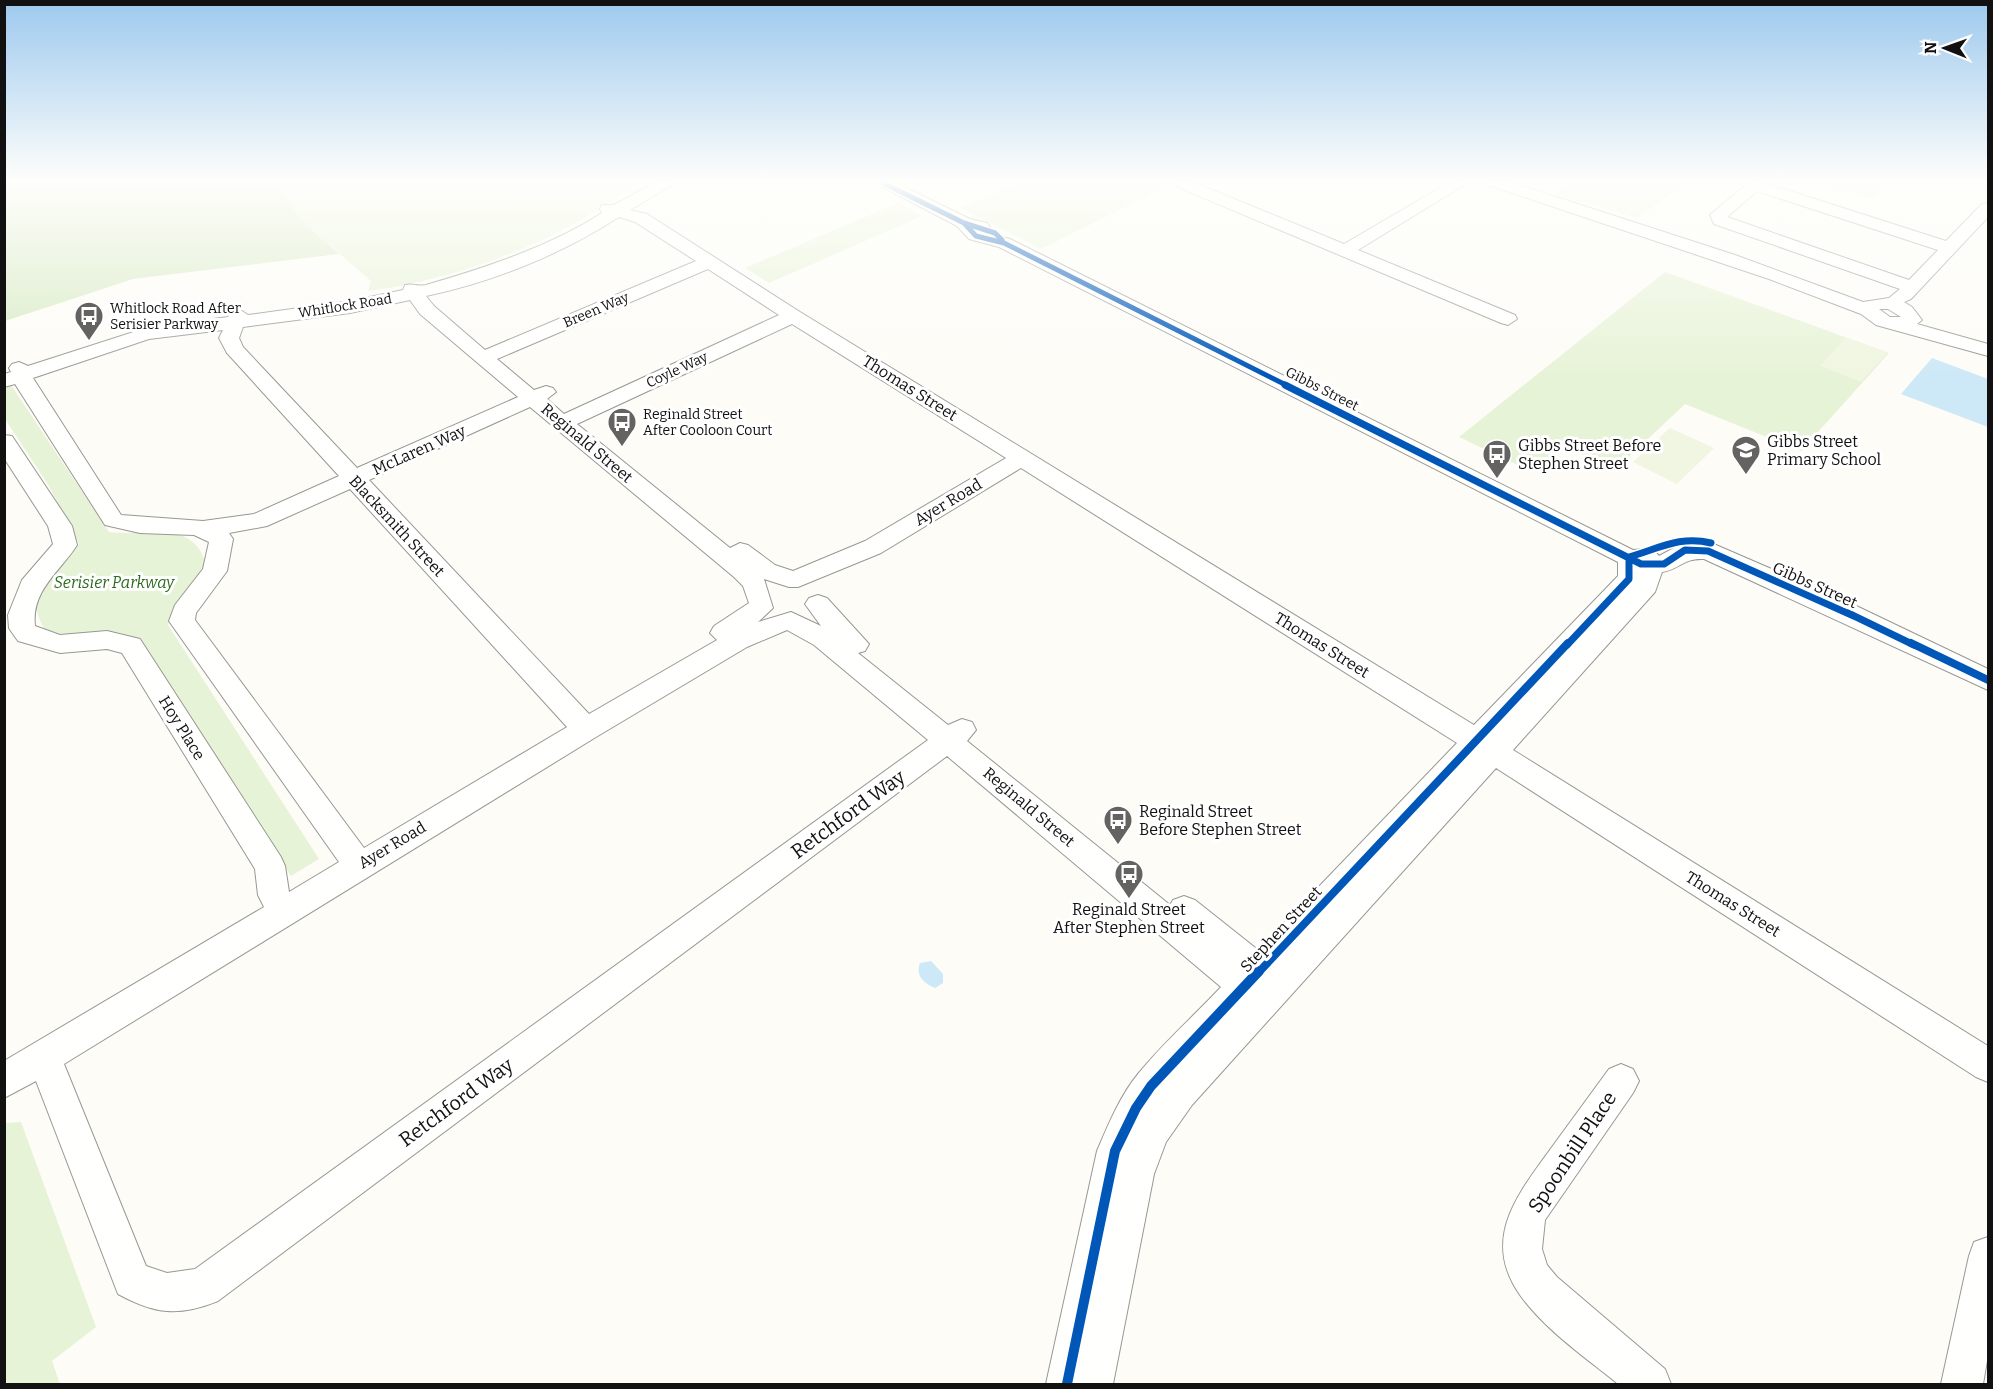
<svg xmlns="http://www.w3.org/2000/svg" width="1993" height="1389" viewBox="0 0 1993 1389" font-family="Bitter,serif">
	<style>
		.green { fill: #e7f3d7 }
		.forest { fill: #d8eac5 }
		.pitch { fill: #f0f6e1 }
		.water { fill: #cde8f7 }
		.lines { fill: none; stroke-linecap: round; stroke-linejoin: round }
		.minor-casing { stroke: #979795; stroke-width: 2 }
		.minor { fill: #fffffe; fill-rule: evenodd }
		.cycleway-far3-casing { stroke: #fff; stroke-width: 8 }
		.cycleway-far2-casing { stroke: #fff; stroke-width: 10 }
		.cycleway-far1-casing { stroke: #fff; stroke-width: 12 }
		.cycleway-casing { stroke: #fff; stroke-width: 14 }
		.cycleway-far3 { stroke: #0057b8; stroke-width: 5 }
		.cycleway-far2 { stroke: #0057b8; stroke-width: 7 }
		.cycleway-far1 { stroke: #0057b8; stroke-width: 8 }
		.cycleway { stroke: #0057b8; stroke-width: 10 }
		.labels { text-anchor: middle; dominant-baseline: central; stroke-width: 6; stroke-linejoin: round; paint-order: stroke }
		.far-street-label { font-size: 14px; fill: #111; stroke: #fff }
		.far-poi-label { font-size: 14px; fill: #111; stroke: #fff; text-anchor: start }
		.street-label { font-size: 16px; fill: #111; stroke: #fff }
		.poi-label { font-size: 16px; fill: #111; stroke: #fff; text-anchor: start }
		.park-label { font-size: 16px; font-style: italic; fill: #2f6b1f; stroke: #fff }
		.near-street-label { font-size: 20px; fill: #111; stroke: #fff }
	</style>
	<rect width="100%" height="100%" fill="#fdfcf7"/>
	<!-- green -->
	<path class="green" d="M275,182H641C617,196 594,213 570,226C508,259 437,282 368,291L371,281L304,223Z
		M1020,182H1149L1163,188L1041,249L960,208Z
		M1569,182H1688L1637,218L1557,195L1555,191Z
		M1814,182H1891L1871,199Z
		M898,203L922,216L769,283L745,268Z
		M1665,272L1889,353L1801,451L1685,404L1615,470L1562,445L1532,472L1459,437Z
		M11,385L109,532C145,537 190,518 205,561L197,583L179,602L168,625L319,859L291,876L138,638L115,632L82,638L45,630C20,590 57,575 79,544L49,486L5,419L4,387Z
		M21,1122L96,1327L52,1361L60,1384H5V1123Z"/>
	<!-- forest -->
	<path class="forest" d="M4,182H275L304,223L339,254L133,279L5,321Z"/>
	<!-- pitch -->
	<path class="pitch" d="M1846,338L1887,353L1861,382L1820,366Z
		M1670,428L1714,448L1677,484L1633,462Z"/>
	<!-- water -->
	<path class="water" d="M1932,358L1988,379V427L1901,394Z
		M931,961L943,974V983L935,988C924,983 915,976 920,963Z"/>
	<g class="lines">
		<!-- minor casing -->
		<g class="minor-casing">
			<path id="minor" d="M656,182H677L630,210L647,214L800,312L1474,725L1618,576V562L999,247L969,239L957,226L873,182H894L970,219L987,223L990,227L982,232L1010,239L1633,550C1645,550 1650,545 1659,556L1685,542L1716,545L1850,603L1988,669V690L1704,559C1682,558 1681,569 1662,572L1655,592L1513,750L1988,1046V1082L1976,1077L1496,768L1192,1105L1166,1142L1154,1174L1113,1384H1046L1097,1151C1108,1125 1120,1096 1138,1074C1163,1043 1194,1016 1221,987L947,756L218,1301C178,1317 155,1314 118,1294L36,1081L4,1098V1061L264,907L258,895L255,869L122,653L107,649L60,653L18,641L13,634L9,628L8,615L22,580L53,544L48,526L4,458V435L12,436L72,526L77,545C60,572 31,590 35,626L60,635L107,631L140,639L281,857L285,866L289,892L339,862L169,621L175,605L203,569L209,542L194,535L140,533L105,525L15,384L4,387V374L11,372L9,368L12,364L19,362L28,366L146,328L228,317L232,311L239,309L248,315L350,301L403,290L405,285C413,283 418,287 426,285C487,267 549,247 602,213L600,209L602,205H614ZM619,217L635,222L696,261L485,350L434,306L426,296C493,282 562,254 619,217ZM708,269L779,315L564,414L547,399L556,392L553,388L546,386L534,390L497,359ZM410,300L420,314L518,397L357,468L243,347L239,338L243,327L350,313ZM792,324L1006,458L865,541L793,571L775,565L748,545L740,543L730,548L577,424ZM223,330L219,338L227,353L339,476L254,514L203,521L121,515L33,378L149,339ZM530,407L734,577L743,586L749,603L714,626L710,633L717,640L589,714L369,480ZM1021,468L1457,743L1258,950L1195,900L1184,896L1173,900L1170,905L967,741L976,730L972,722L962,719L948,725L858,653L865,651L869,644L827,598L818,595L809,598L805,604L821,626L791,612L758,622L773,608L764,579L789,587H798L881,553ZM350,489L567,727L364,848L195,620L196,613L227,571L233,539L229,533L267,526ZM787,630L814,645L928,740L195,1269L167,1273L146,1266L64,1064L596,737L747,647Z
				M1171,182H1193L1344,244L1450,182H1469L1358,250L1515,315L1517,319L1508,325L1501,323L1173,185Z
				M1486,182H1510L1735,255L1863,302L1889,298L1900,289L1714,224L1710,215L1749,182H1762L1946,241L1982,204L1988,203V217L1911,299L1904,302L1912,307L1922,320L1917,324L1988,344V356L1876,325L1861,314L1769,279L1488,185ZM1757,191L1938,250L1909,280L1727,217ZM1879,309H1888L1901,317H1890Z
				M1621,1064L1633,1069L1639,1081L1633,1093L1545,1220L1542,1249L1547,1265L1557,1277L1665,1369L1671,1384H1618C1585,1357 1545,1330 1520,1295C1480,1238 1519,1193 1552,1147C1571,1121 1590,1095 1609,1069Z
				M1988,1237V1355L1983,1384H1941L1969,1256L1974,1242Z"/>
		</g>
		<!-- minor -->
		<use href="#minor" class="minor"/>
		<!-- cycleway-far3 casing -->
		<g class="cycleway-far3-casing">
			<path id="cycleway-far3" d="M881,182L964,223L995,233L1002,240
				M964,223L976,236L1004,243L1288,386"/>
		</g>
		<!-- cycleway-far2 casing -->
		<g class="cycleway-far2-casing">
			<path id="cycleway-far2" d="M1285,385L1641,564H1664L1685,550L1708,551L1856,617
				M1629,557C1658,549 1680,535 1711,543
				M1848,613L1914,645
				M1567,645L1629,579V557"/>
		</g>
		<!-- cycleway-far1 casing -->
		<g class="cycleway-far1-casing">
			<path id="cycleway-far1" d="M1911,643L1988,680
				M1258,973L1568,643"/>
		</g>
		<!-- cycleway casing -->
		<g class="cycleway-casing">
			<path id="cycleway" d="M1067,1384L1115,1151L1136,1108L1151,1086L1259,971"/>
		</g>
		<!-- cycleway-far3 -->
		<use href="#cycleway-far3" class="cycleway-far3"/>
		<!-- cycleway-far2 -->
		<use href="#cycleway-far2" class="cycleway-far2"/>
		<!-- cycleway-far1 -->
		<use href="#cycleway-far1" class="cycleway-far1"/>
		<!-- cycleway -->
		<use href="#cycleway" class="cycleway"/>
	</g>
	<!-- sky -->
	<linearGradient id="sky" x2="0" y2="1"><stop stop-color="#9dc9ee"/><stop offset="0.48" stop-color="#fefefb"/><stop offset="1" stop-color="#fefefb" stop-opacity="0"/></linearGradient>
	<rect width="1993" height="376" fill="url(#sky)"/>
	<!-- icons -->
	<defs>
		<g id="bus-pin" transform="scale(1.5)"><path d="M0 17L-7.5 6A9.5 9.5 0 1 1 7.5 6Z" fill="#646362" stroke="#fff"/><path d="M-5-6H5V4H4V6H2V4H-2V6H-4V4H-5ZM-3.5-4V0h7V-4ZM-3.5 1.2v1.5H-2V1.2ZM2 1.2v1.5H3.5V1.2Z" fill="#fff"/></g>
		<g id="school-pin" transform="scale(1.5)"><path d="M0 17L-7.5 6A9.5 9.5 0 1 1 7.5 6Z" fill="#646362" stroke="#fff"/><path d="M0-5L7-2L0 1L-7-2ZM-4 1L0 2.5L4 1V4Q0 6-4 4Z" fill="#fff"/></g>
	</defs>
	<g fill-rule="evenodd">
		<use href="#bus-pin" x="89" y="316"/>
		<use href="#bus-pin" x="622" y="422"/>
		<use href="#school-pin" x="1746" y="450"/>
		<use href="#bus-pin" x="1497" y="454"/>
		<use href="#bus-pin" x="1118" y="820"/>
		<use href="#bus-pin" x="1129" y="874"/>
	</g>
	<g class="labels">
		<!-- far-street labels -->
		<g class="far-street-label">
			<text transform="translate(345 306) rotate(-9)">Whitlock Road</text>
			<text transform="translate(596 310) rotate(-23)">Breen Way</text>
			<text transform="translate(677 370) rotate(-25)">Coyle Way</text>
			<text transform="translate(1322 389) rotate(27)">Gibbs Street</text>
		</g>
		<!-- far-poi labels -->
		<g class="far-poi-label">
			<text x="110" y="308">Whitlock Road After<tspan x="110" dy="16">Serisier Parkway</tspan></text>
			<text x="643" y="414">Reginald Street<tspan x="643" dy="16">After Cooloon Court</tspan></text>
		</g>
		<!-- street labels -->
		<g class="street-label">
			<text transform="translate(910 388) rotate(32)">Thomas Street</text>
			<text transform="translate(587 443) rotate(40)">Reginald Street</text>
			<text transform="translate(419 450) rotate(-24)">McLaren Way</text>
			<text transform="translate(948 502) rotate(-31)">Ayer Road</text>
			<text transform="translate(397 526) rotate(47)">Blacksmith Street</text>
			<text transform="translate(1815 585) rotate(24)">Gibbs Street</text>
			<text transform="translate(1322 645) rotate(32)">Thomas Street</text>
			<text transform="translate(182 728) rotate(58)">Hoy Place</text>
			<text transform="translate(1029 807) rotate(40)">Reginald Street</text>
			<text transform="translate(392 845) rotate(-31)">Ayer Road</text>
			<text transform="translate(1733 904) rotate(32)">Thomas Street</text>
			<text transform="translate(1281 929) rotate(-47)">Stephen Street</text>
		</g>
		<!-- poi labels -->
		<g class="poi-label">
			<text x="1767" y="441">Gibbs Street<tspan x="1767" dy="18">Primary School</tspan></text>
			<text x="1518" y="445">Gibbs Street Before<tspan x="1518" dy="18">Stephen Street</tspan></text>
			<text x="1139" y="811">Reginald Street<tspan x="1139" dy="18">Before Stephen Street</tspan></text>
			<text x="1129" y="909" text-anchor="middle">Reginald Street<tspan x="1129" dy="18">After Stephen Street</tspan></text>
		</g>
		<!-- park labels -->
		<g class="park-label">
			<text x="114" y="582">Serisier Parkway</text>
		</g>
		<!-- near-street labels -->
		<g class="near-street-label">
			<text transform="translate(848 814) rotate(-36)">Retchford Way</text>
			<text transform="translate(456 1102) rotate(-36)">Retchford Way</text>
			<text transform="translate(1572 1152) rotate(-56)">Spoonbill Place</text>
		</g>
	</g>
	<!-- border -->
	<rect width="1993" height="1389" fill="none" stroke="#111111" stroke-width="12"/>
	<!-- north arrow -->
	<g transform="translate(1945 48) rotate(271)" stroke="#ffffff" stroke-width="4.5" paint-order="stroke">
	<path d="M0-4.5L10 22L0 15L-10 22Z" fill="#111111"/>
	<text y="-9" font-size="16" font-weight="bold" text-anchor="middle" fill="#111111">N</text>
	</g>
</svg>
